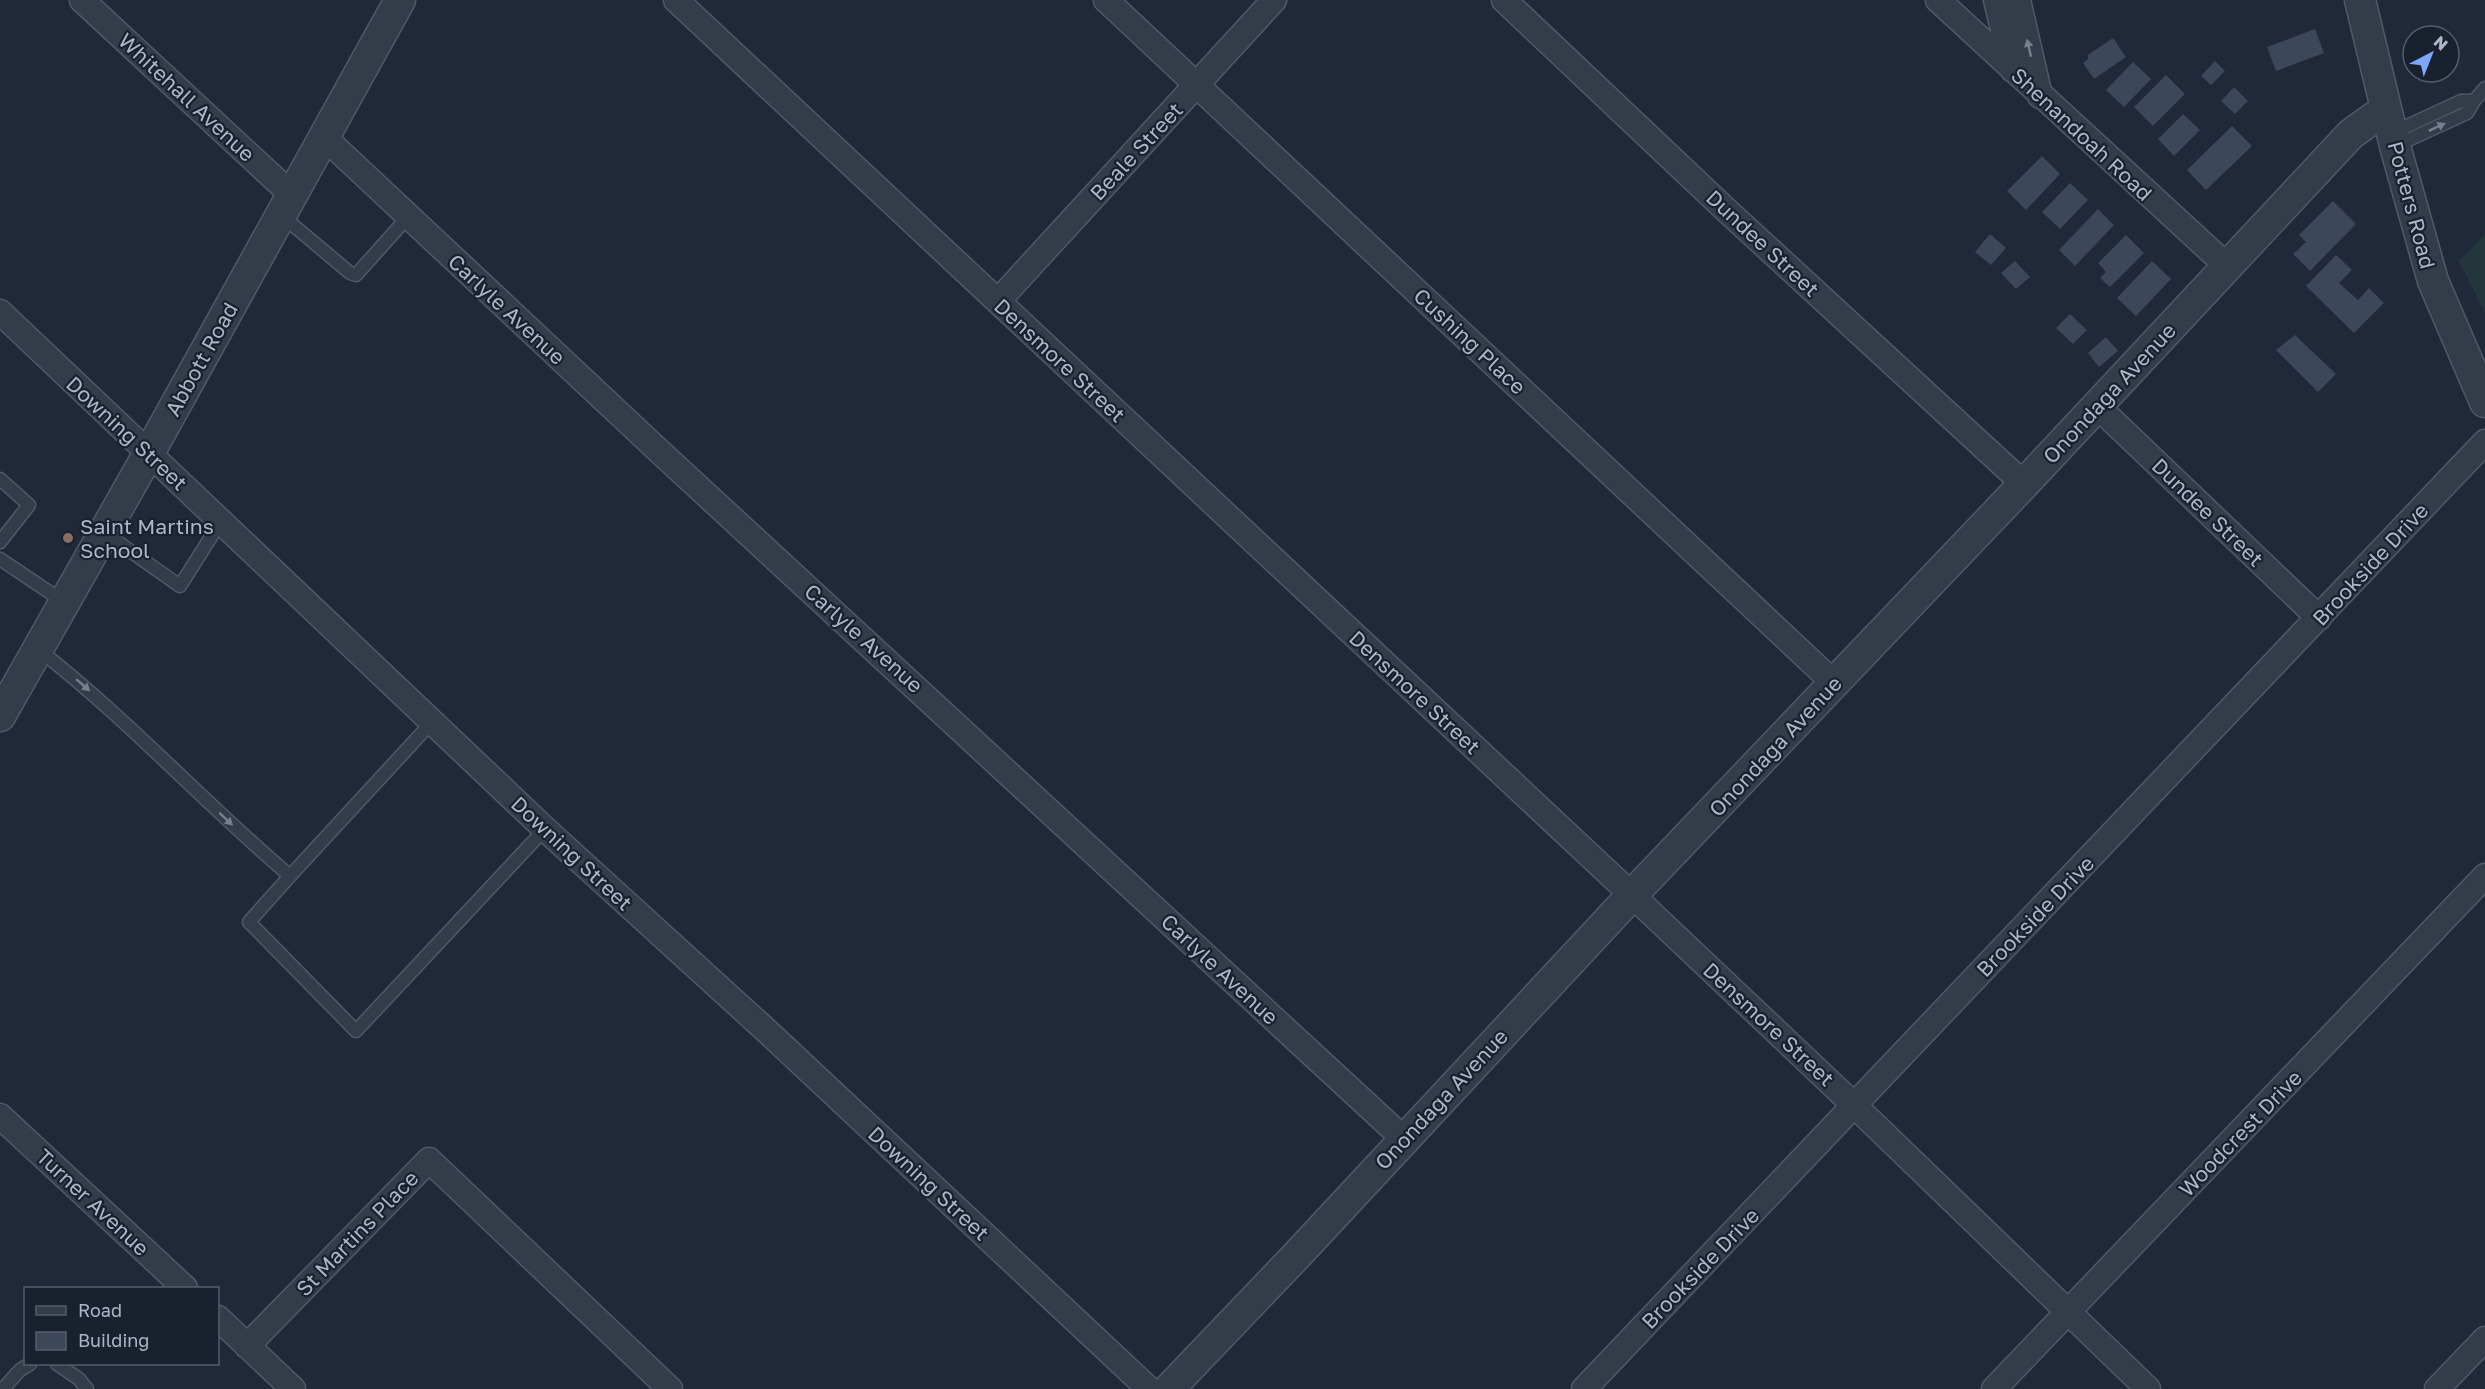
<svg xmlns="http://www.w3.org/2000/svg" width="2485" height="1389" viewBox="0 0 2485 1389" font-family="'Golos Text',sans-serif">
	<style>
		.green { fill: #22363b }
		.building { fill: #3c475a }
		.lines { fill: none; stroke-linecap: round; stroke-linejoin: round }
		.service-casing { stroke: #515968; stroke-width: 15 }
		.minor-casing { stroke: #515968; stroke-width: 27 }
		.tertiary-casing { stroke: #515968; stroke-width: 33 }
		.service { stroke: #343c4a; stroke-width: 12 }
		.minor { stroke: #343c4a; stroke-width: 24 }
		.tertiary { stroke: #343c4a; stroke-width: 30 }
		.oneway { fill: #777f8f }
		.education-dot { fill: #8d6e63; stroke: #19212f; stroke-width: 2 }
		.labels { text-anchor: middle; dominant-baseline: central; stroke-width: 4.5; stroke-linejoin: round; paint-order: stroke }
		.street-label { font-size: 21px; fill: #aeb6c7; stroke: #19212f }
		.poi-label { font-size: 21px; fill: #aeb6c7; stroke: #19212f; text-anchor: start }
	</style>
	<rect width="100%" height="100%" fill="#20293a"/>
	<!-- green -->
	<path class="green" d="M2485,234V313L2459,261Z"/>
	<!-- building -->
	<path class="building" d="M2315,29L2324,53L2276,71L2267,47Z
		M2113,38L2126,57L2094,79L2083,63L2088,59V55Z
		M2215,61L2225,71L2211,85L2201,76Z
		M2133,62L2151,79L2124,107L2106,90Z
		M2166,75L2185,94L2153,126L2134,107Z
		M2234,87L2248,101L2235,114L2221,101Z
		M2183,114L2200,130L2174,156L2158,139Z
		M2232,126L2252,146L2206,190L2187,170Z
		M2042,156L2060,174L2026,210L2007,191Z
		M2070,183L2088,200L2060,229L2042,212Z
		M2333,201L2356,224L2310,271L2293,254L2306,242L2299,235Z
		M2098,209L2114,225L2075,266L2059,250Z
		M1990,234L2006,248L1991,265L1975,252Z
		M2126,235L2144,253L2110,287L2100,278L2106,272L2098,263Z
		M2336,255L2352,270L2339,283L2358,300L2369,288L2384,303L2354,333L2306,286Z
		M2015,261L2030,277L2016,289L2001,273Z
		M2152,261L2171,279L2136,316L2117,298Z
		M2070,314L2087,330L2073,344L2056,328Z
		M2295,335L2336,374L2318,392L2276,350Z
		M2106,337L2118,351L2099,367L2088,353Z"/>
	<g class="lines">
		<!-- service casing -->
		<g class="service-casing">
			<path id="service" d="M2392,133L2461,101H2474
				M2395,146L2467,113L2474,101L2485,88
				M281,215L350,273L356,275L408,217
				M0,479L29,505L0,542
				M105,533L180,586L221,521
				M0,559L64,602
				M39,650C128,719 204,803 290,876
				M432,722L290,876L249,922L356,1031L545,829
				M57,1364L79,1379L87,1389
				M3,1389L20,1370L30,1364"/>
		</g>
		<!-- minor casing -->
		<g class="minor-casing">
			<path id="minor" d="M82,0L292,195
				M676,0L1632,895L1855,1106L2148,1389
				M1106,0L1834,683
				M1504,0L1724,208L2024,484
				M1938,0L2227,266
				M1996,0L2013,70
				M2018,0L2040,96
				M324,137L659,451L1404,1139
				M998,301L1274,0
				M0,312L545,829L769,1033L1149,1389
				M2097,406L2319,618
				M0,1116L185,1288
				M218,1318L293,1389
				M247,1346L429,1160L670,1389
				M1584,1389L2485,442
				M1994,1389L2485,876
				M2437,1389L2485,1339"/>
		</g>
		<!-- tertiary casing -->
		<g class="tertiary-casing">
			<path id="tertiary" d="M2360,0L2395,146L2433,281L2485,402
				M0,716L149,453L400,0
				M1169,1389L1298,1254L1632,895L2024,484L2351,134L2386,109"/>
		</g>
		<!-- service -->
		<use href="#service" class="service"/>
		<!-- minor -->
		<use href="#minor" class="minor"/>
		<!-- tertiary -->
		<use href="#tertiary" class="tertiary"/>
	</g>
	<!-- one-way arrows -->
	<defs><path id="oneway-solid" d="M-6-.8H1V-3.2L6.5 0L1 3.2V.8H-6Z" transform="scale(1.5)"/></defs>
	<g class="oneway">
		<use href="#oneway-solid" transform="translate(2029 48) rotate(-103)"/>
		<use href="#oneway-solid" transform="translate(2437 127) rotate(-25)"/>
		<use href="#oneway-solid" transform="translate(83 685) rotate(41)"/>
		<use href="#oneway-solid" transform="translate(226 819) rotate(43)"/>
	</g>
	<!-- markers -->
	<circle class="education-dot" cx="68" cy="538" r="6"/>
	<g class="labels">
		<!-- street labels -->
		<g class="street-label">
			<text transform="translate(187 97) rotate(43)">Whitehall Avenue</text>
			<text transform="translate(2082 134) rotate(43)">Shenandoah Road</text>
			<text transform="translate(1136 151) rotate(-47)">Beale Street</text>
			<text transform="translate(2412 205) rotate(75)">Potters Road</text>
			<text transform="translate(1763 243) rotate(43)">Dundee Street</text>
			<text transform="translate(507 309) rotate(43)">Carlyle Avenue</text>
			<text transform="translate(1470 341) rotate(43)">Cushing Place</text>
			<text transform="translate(201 359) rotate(-61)">Abbott Road</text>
			<text transform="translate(1060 360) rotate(43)">Densmore Street</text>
			<text transform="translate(2109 393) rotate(-47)">Onondaga Avenue</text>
			<text transform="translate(127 433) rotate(43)">Downing Street</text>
			<text transform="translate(2208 512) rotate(44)">Dundee Street</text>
			<text transform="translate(2370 564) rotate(-47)">Brookside Drive</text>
			<text transform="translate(864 638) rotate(42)">Carlyle Avenue</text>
			<text transform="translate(1415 692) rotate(43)">Densmore Street</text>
			<text transform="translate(1775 746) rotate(-47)">Onondaga Avenue</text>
			<text transform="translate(572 853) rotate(43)">Downing Street</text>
			<text transform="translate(2035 916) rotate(-46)">Brookside Drive</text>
			<text transform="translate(1220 969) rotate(43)">Carlyle Avenue</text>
			<text transform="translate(1769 1024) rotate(43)">Densmore Street</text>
			<text transform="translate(1441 1099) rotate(-47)">Onondaga Avenue</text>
			<text transform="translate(2240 1133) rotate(-46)">Woodcrest Drive</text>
			<text transform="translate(929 1183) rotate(43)">Downing Street</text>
			<text transform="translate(93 1202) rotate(43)">Turner Avenue</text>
			<text transform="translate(357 1233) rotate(-46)">St Martins Place</text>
			<text transform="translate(1700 1268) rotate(-46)">Brookside Drive</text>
		</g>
		<!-- poi labels -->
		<g class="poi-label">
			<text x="80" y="526">Saint Martins<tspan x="80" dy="24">School</tspan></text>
		</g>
	</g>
	<!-- legend -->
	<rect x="24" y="1287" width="195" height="78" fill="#19212f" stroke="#555d6c" stroke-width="1.5"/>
	<rect x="36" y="1306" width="30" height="9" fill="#343c4a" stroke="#555d6c" stroke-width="1.5"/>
	<text x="78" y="1317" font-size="18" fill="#aeb6c7">Road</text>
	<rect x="36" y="1332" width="30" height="18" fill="#3c475a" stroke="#555d6c" stroke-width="1.5"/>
	<text x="78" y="1347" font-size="18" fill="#aeb6c7">Building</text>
	<!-- north arrow -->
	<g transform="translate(2431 54) rotate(42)"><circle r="28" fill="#19212f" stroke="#555d6c" stroke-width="1.5"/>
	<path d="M0-4.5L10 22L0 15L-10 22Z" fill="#7da6fd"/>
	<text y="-9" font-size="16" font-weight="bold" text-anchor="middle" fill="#aeb6c7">N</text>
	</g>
</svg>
